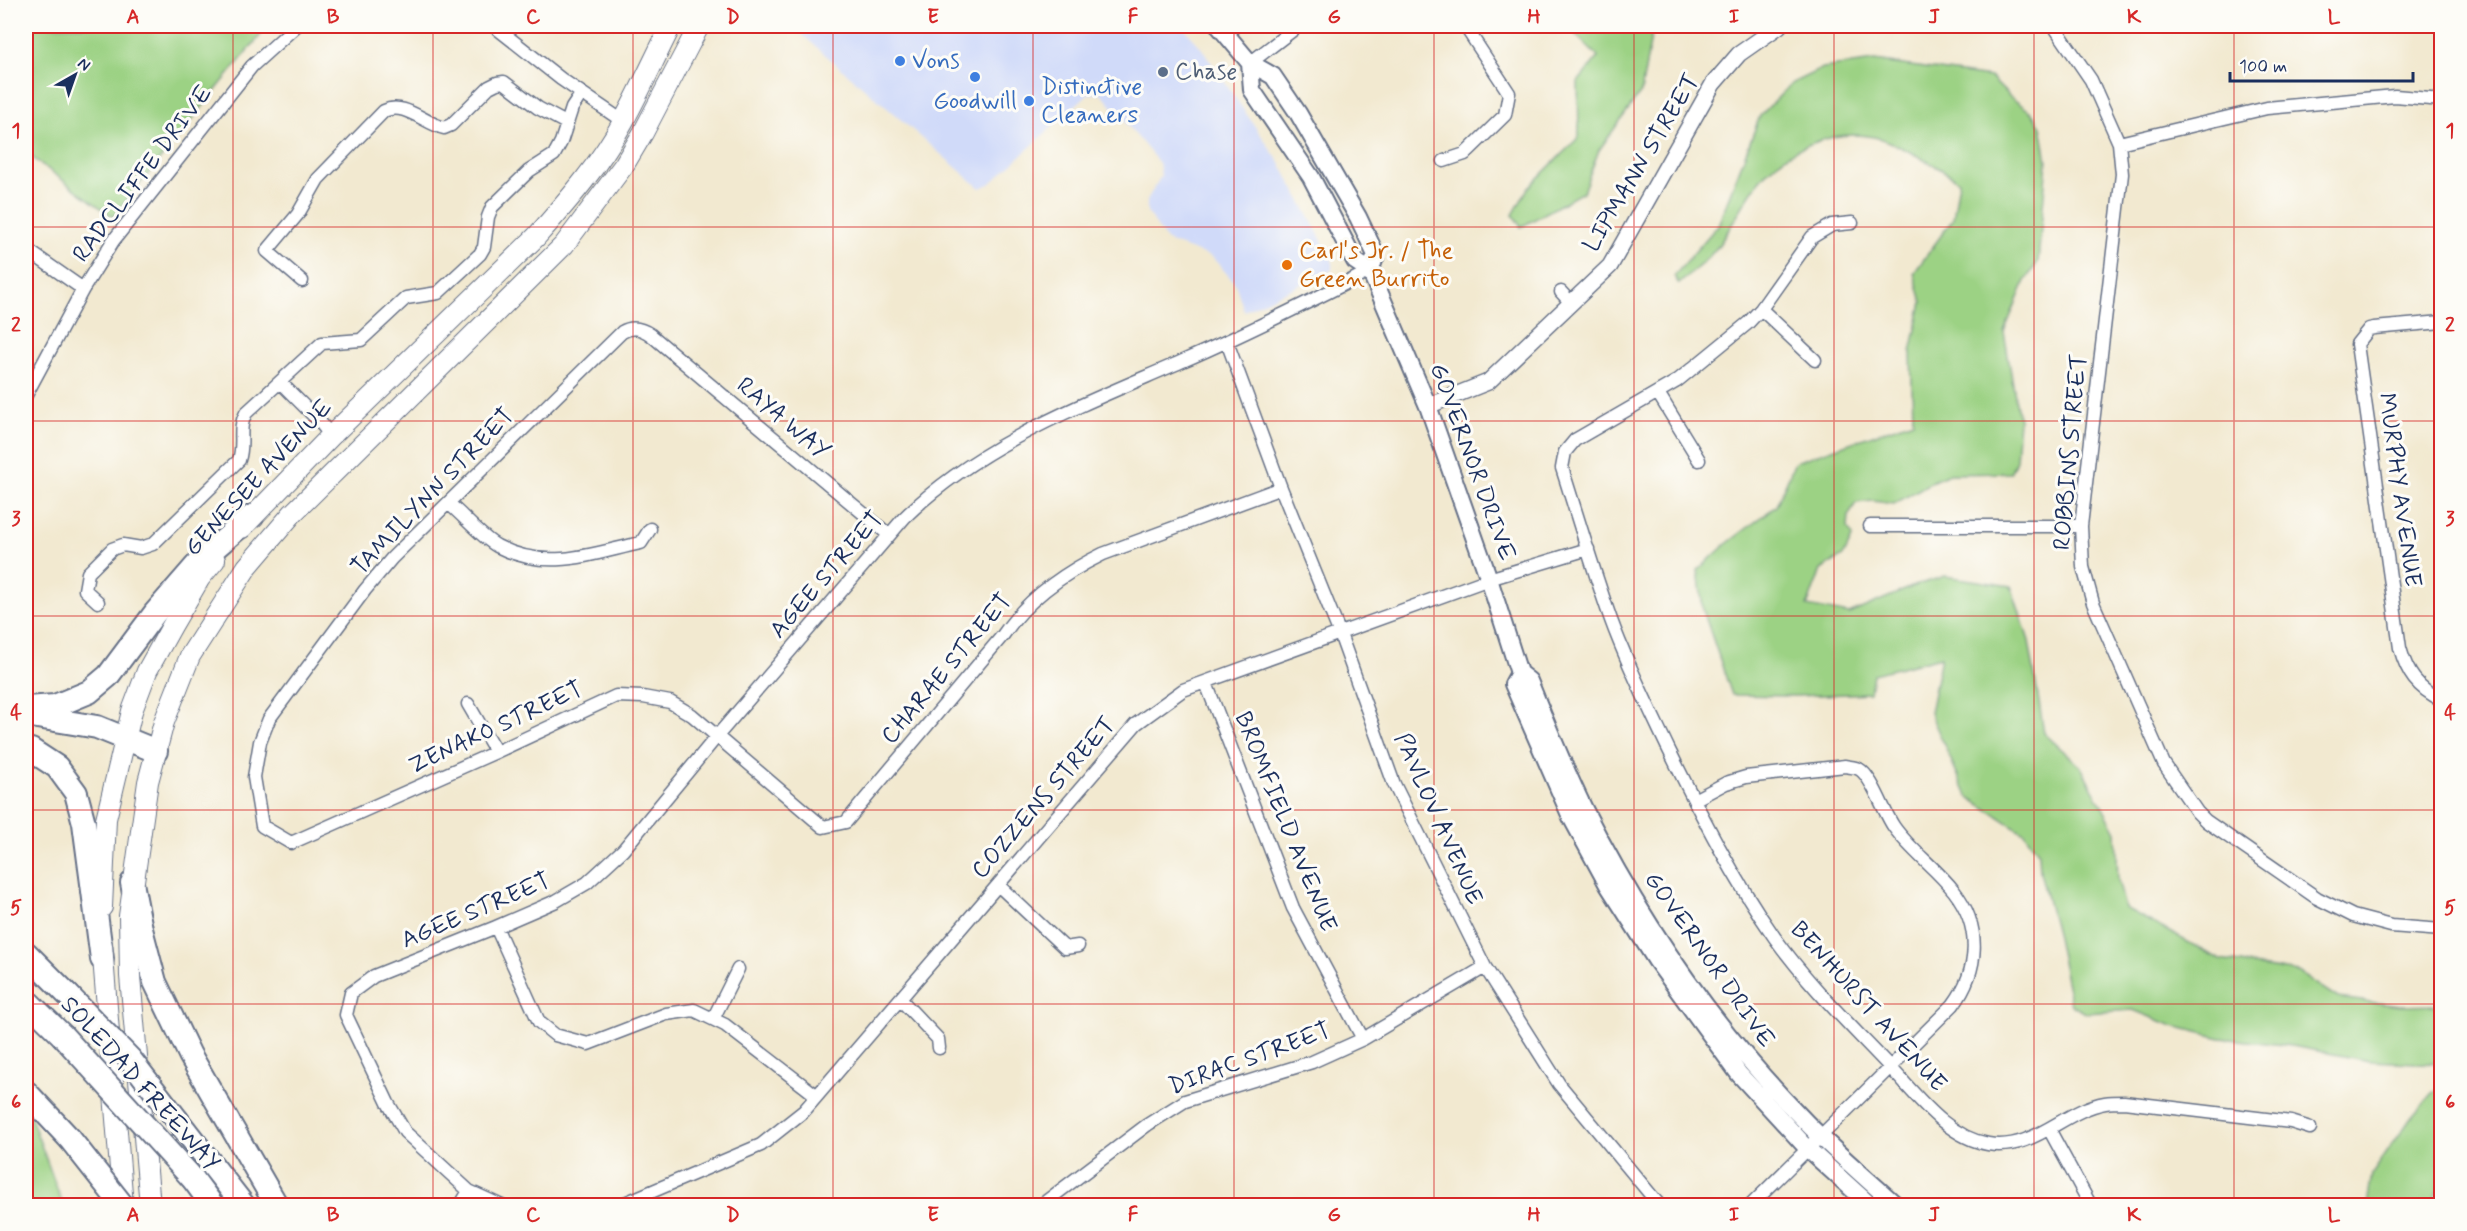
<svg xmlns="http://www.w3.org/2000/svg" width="2467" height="1231" viewBox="0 0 2467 1231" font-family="Mynerve,sans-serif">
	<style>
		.built { fill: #d0daf9 }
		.green { fill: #9cd284; stroke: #5c8071; stroke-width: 1.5 }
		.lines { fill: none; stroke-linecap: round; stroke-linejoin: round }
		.minor-casing { stroke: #667086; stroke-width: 15 }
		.tertiary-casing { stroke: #667086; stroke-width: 18 }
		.secondary-casing { stroke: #667086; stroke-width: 20 }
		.primary-casing { stroke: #667086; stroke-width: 22 }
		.motorway-casing { stroke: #667086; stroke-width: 26 }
		.minor { stroke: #fff; stroke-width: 12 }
		.tertiary { stroke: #fff; stroke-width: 15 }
		.secondary { stroke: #fff; stroke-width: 16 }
		.primary { stroke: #fff; stroke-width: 20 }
		.motorway { stroke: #fff; stroke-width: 22 }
		.motorway-bridge-casing { stroke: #667086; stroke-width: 26; stroke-linecap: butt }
		.motorway-bridge { stroke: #fff; stroke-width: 22 }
		.grid { fill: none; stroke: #d62828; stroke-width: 1.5; stroke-opacity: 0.55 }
		.shop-dot { fill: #3f7fe0; stroke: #fdfcf7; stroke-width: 2 }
		.service-dot { fill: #5c6f8a; stroke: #fdfcf7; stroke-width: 2 }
		.food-dot { fill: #e8710a; stroke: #fdfcf7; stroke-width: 2 }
		.labels { text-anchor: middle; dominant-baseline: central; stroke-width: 6; stroke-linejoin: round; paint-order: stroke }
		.shop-label { font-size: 24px; fill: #366cbe; stroke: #fdfcf7; text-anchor: start }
		.service-label { font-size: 24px; fill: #4e5e75; stroke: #fdfcf7; text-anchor: start }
		.street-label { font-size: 24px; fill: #1b2f5e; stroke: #fdfcf7 }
		.food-label { font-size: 24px; fill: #c56008; stroke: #fdfcf7; text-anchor: start }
		.neatline { fill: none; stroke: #d62828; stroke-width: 2 }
		.grid-label { font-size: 20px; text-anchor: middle; font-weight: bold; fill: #d62828 }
	</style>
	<rect width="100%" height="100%" fill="#fdfcf7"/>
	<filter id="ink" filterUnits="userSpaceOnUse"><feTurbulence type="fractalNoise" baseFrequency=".0167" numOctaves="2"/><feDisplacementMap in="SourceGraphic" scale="12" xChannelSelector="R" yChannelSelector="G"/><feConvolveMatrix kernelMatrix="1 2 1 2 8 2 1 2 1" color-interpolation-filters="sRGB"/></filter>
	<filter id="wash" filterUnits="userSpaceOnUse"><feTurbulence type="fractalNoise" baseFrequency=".008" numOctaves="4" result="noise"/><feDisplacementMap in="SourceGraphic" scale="24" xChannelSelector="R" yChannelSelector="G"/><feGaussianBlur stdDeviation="1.35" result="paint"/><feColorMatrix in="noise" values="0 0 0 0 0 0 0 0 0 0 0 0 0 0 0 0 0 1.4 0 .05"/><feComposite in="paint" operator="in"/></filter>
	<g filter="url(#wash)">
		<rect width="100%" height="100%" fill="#f2e9d0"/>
		<!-- built -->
		<path class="built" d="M792,26H1182L1200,46L1280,163L1332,259V270L1244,311L1235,283L1212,257L1167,241L1147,212V200L1161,176L1159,163L1101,93L1088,94L990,184L980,188Z"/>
		<!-- green -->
		<path class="green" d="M26,26H268L113,217L26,153Z
			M1549,26H1653L1641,92L1599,150L1583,192L1521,227L1513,215L1528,188L1579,137L1578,82L1598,57L1567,26L1553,32Z
			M1874,61L1990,77L2009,96L2031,112L2041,126L2047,161L2038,262L2025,281L2004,332L2019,420L2016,460L2010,473L1950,474L1935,480L1894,504L1873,501L1856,503L1849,514L1848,529L1853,536L1844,555L1821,570L1807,606L1849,614L1914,586L1945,576L2011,586L2029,641L2044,733L2081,767L2116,832L2118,880L2125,908L2221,960L2298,972L2338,998L2401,1006L2441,1005V1064L2369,1061L2292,1046L2221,1038L2173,1026L2133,1010L2086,1013L2071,1005L2057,937L2040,872L2039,853L2024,833L1967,796L1930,713L1941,657L1873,674L1870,693L1796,696L1732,695L1703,610L1698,570L1725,545L1776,506L1795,462L1913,421L1911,352L1922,302L1914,273L1953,219L1959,181C1942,169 1894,141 1874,137C1834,129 1785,148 1760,180C1743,202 1732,228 1715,250C1705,262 1691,273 1679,284L1674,276L1718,225L1760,116L1792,83L1823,68Z
			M2441,1085V1184L2430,1205H2367L2372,1174L2411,1118L2431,1094Z
			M26,1104L30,1115L63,1205H26Z"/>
	</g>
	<g filter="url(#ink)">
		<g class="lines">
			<!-- minor casing -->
			<g class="minor-casing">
				<path id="minor" d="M494,26L561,79L624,122
					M2054,26L2091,80L2119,143L2122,174L2081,526L2083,567L2093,603L2164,764L2197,812L2206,821L2317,898L2353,916L2391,926L2442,930
					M1250,63L1298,26
					M2119,143L2267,108L2395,96L2442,100
					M1444,161L1465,154L1505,115L1509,93L1465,26
					M1852,223L1832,225L1812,237L1761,309L1748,323L1677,381L1575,440L1565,452L1562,468C1578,518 1593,570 1611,620C1627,664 1648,706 1668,748C1700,813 1733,878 1775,938C1808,984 1849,1024 1888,1065C1916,1094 1946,1137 1988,1144C2033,1152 2064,1110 2105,1103C2111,1102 2118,1102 2124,1102L2291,1122L2310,1128
					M26,249L83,289
					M302,281L267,251L298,214L318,179L384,111C404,101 424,123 444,128L451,125L489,87L497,83L504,82L538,108L566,123
					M1561,292L1571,303
					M1761,309L1815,360
					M2442,322L2374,328L2369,329L2357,344L2400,648C2407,673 2417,688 2442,700
					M1227,342L1281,488L1340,634L1394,784L1485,967L1559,1084L1660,1206
					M280,382L320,422L331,436
					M1658,393L1699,460
					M26,395L83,289L113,241L252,66L296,26
					M448,503C463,515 481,537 497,546C547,572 590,554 641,543L650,529
					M1870,526H2081
					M889,535L651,335C641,328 632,326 622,332L392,558L365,590L269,719L260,742L254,777L262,826L291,843L496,752L616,696L643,697L670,702L692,715L823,827L846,822L1003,635C1028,598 1064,573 1103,554L1281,488
					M98,602L85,590L88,573L112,549L123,545L141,548L153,544L239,460C245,442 237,429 246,413L322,343L361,340L406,298L438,293L480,254L484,247L488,217L492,207L529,171L554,155L561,142L572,108L582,93
					M1206,683L1293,908L1363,1039
					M468,704L496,752
					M1694,800L1726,783L1746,777L1845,766C1849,767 1855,767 1859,769C1872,776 1884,813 1894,827C1911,851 1936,868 1954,891C1982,927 1979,970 1953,1005L1750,1206
					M998,885L1065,948L1078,946
					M496,927L539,1022L555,1035L588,1044L666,1014L694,1010L725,1025L817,1096
					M900,999L938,1039L939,1048
					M713,1019L738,969
					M2049,1129L2091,1206
					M460,1206L469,1191
					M502,1206L469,1191L405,1132L388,1103L346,1015L351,993L374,976L496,927L556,901L587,883L623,850L718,735L904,518C981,442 1087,403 1185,360C1247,333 1309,302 1370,271
					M618,1206L761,1145L804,1111L1136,724L1183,690L1489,579L1588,549
					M1040,1206L1147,1125L1185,1101L1312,1062L1363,1039L1485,967"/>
			</g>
			<!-- tertiary casing -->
			<g class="tertiary-casing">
				<path id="tertiary" d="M1428,406L1488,382L1610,266L1713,84L1739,54L1779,26"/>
			</g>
			<!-- secondary casing -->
			<g class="secondary-casing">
				<path id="secondary" d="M1219,26L1250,63L1273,76L1298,113L1358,217L1376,255L1370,271
					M1250,63L1252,90L1311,177L1355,261L1370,271L1378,289L1428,406L1489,579L1519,673L1529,681C1547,725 1564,769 1585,811C1641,921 1713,1027 1800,1116C1830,1148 1864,1176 1897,1206
					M1519,673L1513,684L1571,817L1608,885L1656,960L1739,1074L1808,1149L1871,1206"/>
			</g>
			<!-- primary casing -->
			<g class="primary-casing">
				<path id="primary" d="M242,528L331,436L536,237C568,201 601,163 624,120C641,89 655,57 671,26
					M102,907L106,819L132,711L147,671L172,626L200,578L215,560
					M102,945L123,1206
					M150,1206L130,976L129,916L148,782L164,722L190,656L247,567L293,513L564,245L624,165L643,133L699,26"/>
			</g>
			<!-- motorway casing -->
			<g class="motorway-casing">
				<path id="motorway" d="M26,708L55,706L89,692L108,676L155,613L202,559L252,516
					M31,716L97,727L156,751
					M26,749L31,750L57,767L76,793L84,823L102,959
					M132,883L141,929L155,982L190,1055L277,1206
					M26,953L68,995
					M26,1000L62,1035
					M26,1092L70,1139
					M178,1121L244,1206
					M193,1179L213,1206"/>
			</g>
			<!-- minor -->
			<use href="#minor" class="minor"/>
			<!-- tertiary -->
			<use href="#tertiary" class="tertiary"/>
			<!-- secondary -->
			<use href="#secondary" class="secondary"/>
			<!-- primary -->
			<use href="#primary" class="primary"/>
			<!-- motorway -->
			<use href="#motorway" class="motorway"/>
			<!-- motorway-bridge casing -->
			<g class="motorway-bridge-casing">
				<path id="motorway-bridge" d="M68,995L130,1059L178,1121
					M62,1035L193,1179
					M70,1139L123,1206"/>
			</g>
			<!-- motorway-bridge -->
			<use href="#motorway-bridge" class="motorway-bridge"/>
		</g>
	</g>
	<!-- grid -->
	<path class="grid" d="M233,26V1206M433,26V1206M633,26V1206M833,26V1206M1033,26V1206M1234,26V1206M1434,26V1206M1634,26V1206M1834,26V1206M2034,26V1206M2234,26V1206M26,227H2442M26,421H2442M26,616H2442M26,810H2442M26,1004H2442"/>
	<!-- markers -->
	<g class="shop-dot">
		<circle cx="900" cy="61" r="6"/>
		<circle cx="975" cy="77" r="6"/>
		<circle cx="1029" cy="101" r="6"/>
	</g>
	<circle class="service-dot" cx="1163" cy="72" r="6"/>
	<circle class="food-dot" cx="1287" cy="265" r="6"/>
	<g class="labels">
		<!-- shop labels -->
		<g class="shop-label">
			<text x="912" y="61">Vons</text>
			<text x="1041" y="87">Distinctive<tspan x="1041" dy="28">Cleaners</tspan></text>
			<text x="975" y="101" text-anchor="middle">Goodwill</text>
		</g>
		<!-- service labels -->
		<g class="service-label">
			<text x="1175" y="72">Chase</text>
		</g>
		<!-- street labels -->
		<g class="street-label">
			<text transform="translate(1642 163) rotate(-59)">LIPMANN STREET</text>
			<text transform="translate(143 174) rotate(-53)">RADCLIFFE DRIVE</text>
			<text transform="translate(783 419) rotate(40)">RAYA WAY</text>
			<text transform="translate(2071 452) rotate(-85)">ROBBINS STREET</text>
			<text transform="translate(1472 462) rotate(70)">GOVERNOR DRIVE</text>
			<text transform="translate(259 478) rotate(-47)">GENESEE AVENUE</text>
			<text transform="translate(2399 490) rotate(82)">MURPHY AVENUE</text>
			<text transform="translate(433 492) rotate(-46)">TAMILYNN STREET</text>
			<text transform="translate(827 575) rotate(-49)">AGEE STREET</text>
			<text transform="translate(947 669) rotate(-50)">CHARAE STREET</text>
			<text transform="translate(496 728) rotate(-25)">ZENAKO STREET</text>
			<text transform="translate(1044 798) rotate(-49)">COZZENS STREET</text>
			<text transform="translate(1438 819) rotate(66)">PAVLOV AVENUE</text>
			<text transform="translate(1285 822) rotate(68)">BROMFIELD AVENUE</text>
			<text transform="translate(476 911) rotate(-23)">AGEE STREET</text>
			<text transform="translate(1709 960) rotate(55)">GOVERNOR DRIVE</text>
			<text transform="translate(1868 1007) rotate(48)">BENHURST AVENUE</text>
			<text transform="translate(1250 1059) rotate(-20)">DIRAC STREET</text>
			<text transform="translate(140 1084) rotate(48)">SOLEDAD FREEWAY</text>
		</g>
		<!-- food labels -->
		<g class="food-label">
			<text x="1299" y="251">Carl's Jr. / The<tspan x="1299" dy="28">Green Burrito</tspan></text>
		</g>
	</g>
	<!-- margin -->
	<rect width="2467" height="1231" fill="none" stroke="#fdfcf7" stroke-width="66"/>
	<!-- north arrow -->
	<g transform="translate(75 75) rotate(40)" stroke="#fdfcf7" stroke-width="4.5" paint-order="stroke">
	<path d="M0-4.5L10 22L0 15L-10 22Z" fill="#1b2f5e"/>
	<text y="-9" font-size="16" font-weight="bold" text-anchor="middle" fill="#1b2f5e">N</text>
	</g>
	<!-- scale -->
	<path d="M2230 72v9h183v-9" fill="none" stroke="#1b2f5e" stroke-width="3"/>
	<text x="2239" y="72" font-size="18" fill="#1b2f5e" stroke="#fdfcf7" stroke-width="4.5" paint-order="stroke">100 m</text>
	<rect x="33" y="33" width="2401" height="1165" class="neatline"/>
	<g class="grid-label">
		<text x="133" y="23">A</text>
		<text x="333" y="23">B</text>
		<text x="533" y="23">C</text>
		<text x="733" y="23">D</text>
		<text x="933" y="23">E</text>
		<text x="1133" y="23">F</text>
		<text x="1334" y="23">G</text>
		<text x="1534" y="23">H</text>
		<text x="1734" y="23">I</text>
		<text x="1934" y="23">J</text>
		<text x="2134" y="23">K</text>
		<text x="2334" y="23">L</text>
		<text x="16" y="137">1</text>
		<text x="2450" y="137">1</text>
		<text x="16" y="331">2</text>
		<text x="2450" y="331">2</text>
		<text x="16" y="525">3</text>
		<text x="2450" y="525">3</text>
		<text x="16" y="719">4</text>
		<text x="2450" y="719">4</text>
		<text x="16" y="914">5</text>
		<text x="2450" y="914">5</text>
		<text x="16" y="1108">6</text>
		<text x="2450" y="1108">6</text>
		<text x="133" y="1221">A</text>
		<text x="333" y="1221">B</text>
		<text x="533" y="1221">C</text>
		<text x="733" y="1221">D</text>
		<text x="933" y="1221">E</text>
		<text x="1133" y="1221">F</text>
		<text x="1334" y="1221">G</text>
		<text x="1534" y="1221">H</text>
		<text x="1734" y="1221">I</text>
		<text x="1934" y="1221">J</text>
		<text x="2134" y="1221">K</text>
		<text x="2334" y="1221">L</text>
	</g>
</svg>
